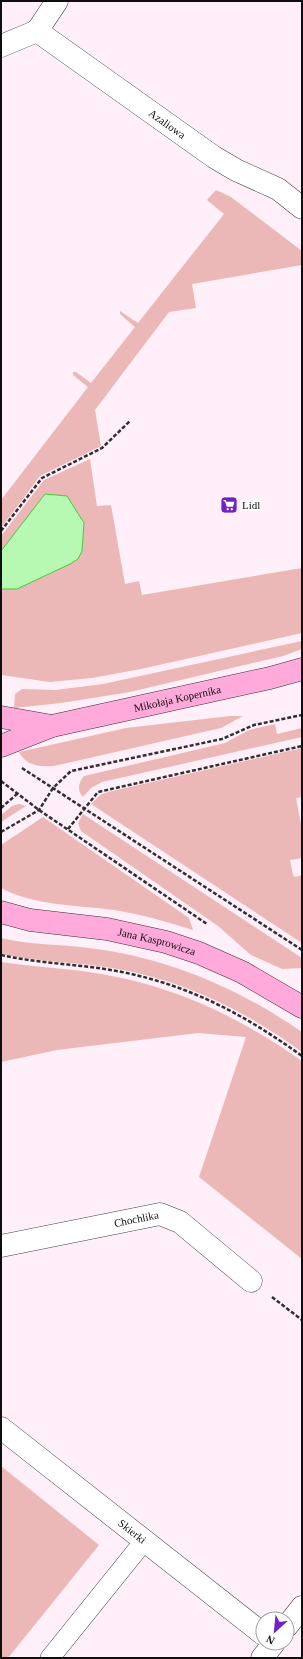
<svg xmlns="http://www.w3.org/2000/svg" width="303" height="1659" viewBox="0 0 303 1659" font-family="'Times New Roman',serif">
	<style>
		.green { fill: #ebb8b7 }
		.water { fill: #b7f8b2; stroke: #3fd136 }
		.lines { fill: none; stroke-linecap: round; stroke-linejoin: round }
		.lane-casing { stroke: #414141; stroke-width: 20 }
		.street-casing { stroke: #414141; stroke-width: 23 }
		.secondary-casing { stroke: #303030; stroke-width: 23 }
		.path { stroke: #303030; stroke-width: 2.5; stroke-dasharray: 4 2; stroke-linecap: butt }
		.lane { stroke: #fff; stroke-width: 19 }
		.street { stroke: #fff; stroke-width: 22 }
		.secondary { stroke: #ffaada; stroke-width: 22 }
		.labels { text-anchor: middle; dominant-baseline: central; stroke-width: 4; stroke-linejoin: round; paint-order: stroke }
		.street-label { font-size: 11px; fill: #0e0e0e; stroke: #fff }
		.poi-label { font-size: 11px; fill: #0e0e0e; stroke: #fff; text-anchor: start }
	</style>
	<rect width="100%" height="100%" fill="#ffeff9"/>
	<!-- green -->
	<path class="green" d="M216,190L231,197L302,251V265L192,284L196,308L169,312L95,410L101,446L40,476L1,528V500L88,387L73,375V372H76L91,383L135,327L120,314V311L138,323L224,214L207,200Z
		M90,459L97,506L111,505L125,584L139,581L142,595L302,568V633L141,669L92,678L50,682L1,675V536L44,480Z
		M302,641V649L283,656L130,692L61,703L14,708L15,694L22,689L55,690L103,684Z
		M230,716H243L221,728L54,766C40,767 26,766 19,752L126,728Z
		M275,724L277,734L302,728V737L102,782L91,788L83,797C77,791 78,783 84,776L225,743L249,730Z
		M302,748V797L296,798L302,829V858L290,860L293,875L295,877L302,875V943L91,804L100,795L108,792Z
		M19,804L26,806L1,822V815L12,806Z
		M83,814L302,958V968L282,969L251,955L218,926L81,831L78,823Z
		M43,817L189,918L193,930C167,922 141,914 114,910C76,905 35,906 1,888V845Z
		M1,938C29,945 60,944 89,948C166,957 238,988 302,1032V1052C247,1012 186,981 118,969C79,962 39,962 1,954Z
		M1,962C34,967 68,968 101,974C175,986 241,1018 302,1061V1259L199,1177L246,1037L198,1033L57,1050L1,1062Z
		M1,1466L99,1545L8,1658H1Z"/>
	<!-- water -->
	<path class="water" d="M45,494L67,496L84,523L82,551L78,559L70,564L17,589H1V551Z"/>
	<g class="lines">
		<!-- lane casing -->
		<g class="lane-casing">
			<path id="lane" d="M50,1658L145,1540"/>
		</g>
		<!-- street casing -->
		<g class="street-casing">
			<g id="street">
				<path id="s1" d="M37,31L214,157L236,170L278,189L302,208"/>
				<path d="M1,46L37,31L57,1"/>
				<path id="s2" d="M1,1246L160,1214L180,1222L251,1281"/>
				<path id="s3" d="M1,1428L263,1634"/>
				<path d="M287,1626L302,1607"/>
				<path d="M262,1658L274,1643"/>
			</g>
		</g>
		<!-- secondary casing -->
		<g class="secondary-casing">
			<g id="secondary">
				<path d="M1,717L52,726"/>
				<path id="s4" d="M1,746L52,726L270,678L302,669"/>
				<path id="s5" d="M1,912L30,920L107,929L166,942L199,953L242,972L302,1007"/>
			</g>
		</g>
		<!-- path -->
		<path class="path" d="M1,531L42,478L102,448L130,421
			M22,768L302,950
			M1,781L39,810L207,924
			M1,808L17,794
			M68,829L98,792L302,746
			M1,832L39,810L53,788L71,771L222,739L254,725L302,715
			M1,955C41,964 82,964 122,972C191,986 245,1015 302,1056
			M272,1297L302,1320"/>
		<!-- lane -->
		<use href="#lane" class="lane"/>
		<!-- street -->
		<use href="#street" class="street"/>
		<!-- secondary -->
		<use href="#secondary" class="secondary"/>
	</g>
	<!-- icons -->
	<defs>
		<g id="supermarket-square" transform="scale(0.9)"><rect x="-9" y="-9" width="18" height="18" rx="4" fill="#7221c3" stroke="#fff"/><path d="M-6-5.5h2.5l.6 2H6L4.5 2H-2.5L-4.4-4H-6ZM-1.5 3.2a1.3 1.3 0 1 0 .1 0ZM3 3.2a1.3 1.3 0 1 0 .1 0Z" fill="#fff"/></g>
	</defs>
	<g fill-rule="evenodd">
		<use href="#supermarket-square" x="229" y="505"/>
	</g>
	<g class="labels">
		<!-- street labels -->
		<g class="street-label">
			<text stroke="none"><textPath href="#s1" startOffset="160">Azaliowa</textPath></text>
			<text stroke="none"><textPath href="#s4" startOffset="183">Mikołaja Kopernika</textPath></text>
			<text stroke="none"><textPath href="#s5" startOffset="159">Jana Kasprowicza</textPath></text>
			<text stroke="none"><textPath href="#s2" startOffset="138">Chochlika</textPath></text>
			<text stroke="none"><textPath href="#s3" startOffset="167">Skierki</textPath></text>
		</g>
		<!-- poi labels -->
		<g class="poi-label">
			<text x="242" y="505">Lidl</text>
		</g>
	</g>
	<!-- border -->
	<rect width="303" height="1659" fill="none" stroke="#0e0e0e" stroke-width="4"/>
	<!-- north arrow -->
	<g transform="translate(275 1631) rotate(207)"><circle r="19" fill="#ffffff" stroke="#9f9f9f"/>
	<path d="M0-3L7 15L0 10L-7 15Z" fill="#7221c3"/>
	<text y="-6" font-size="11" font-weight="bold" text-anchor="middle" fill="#0e0e0e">N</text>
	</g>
</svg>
